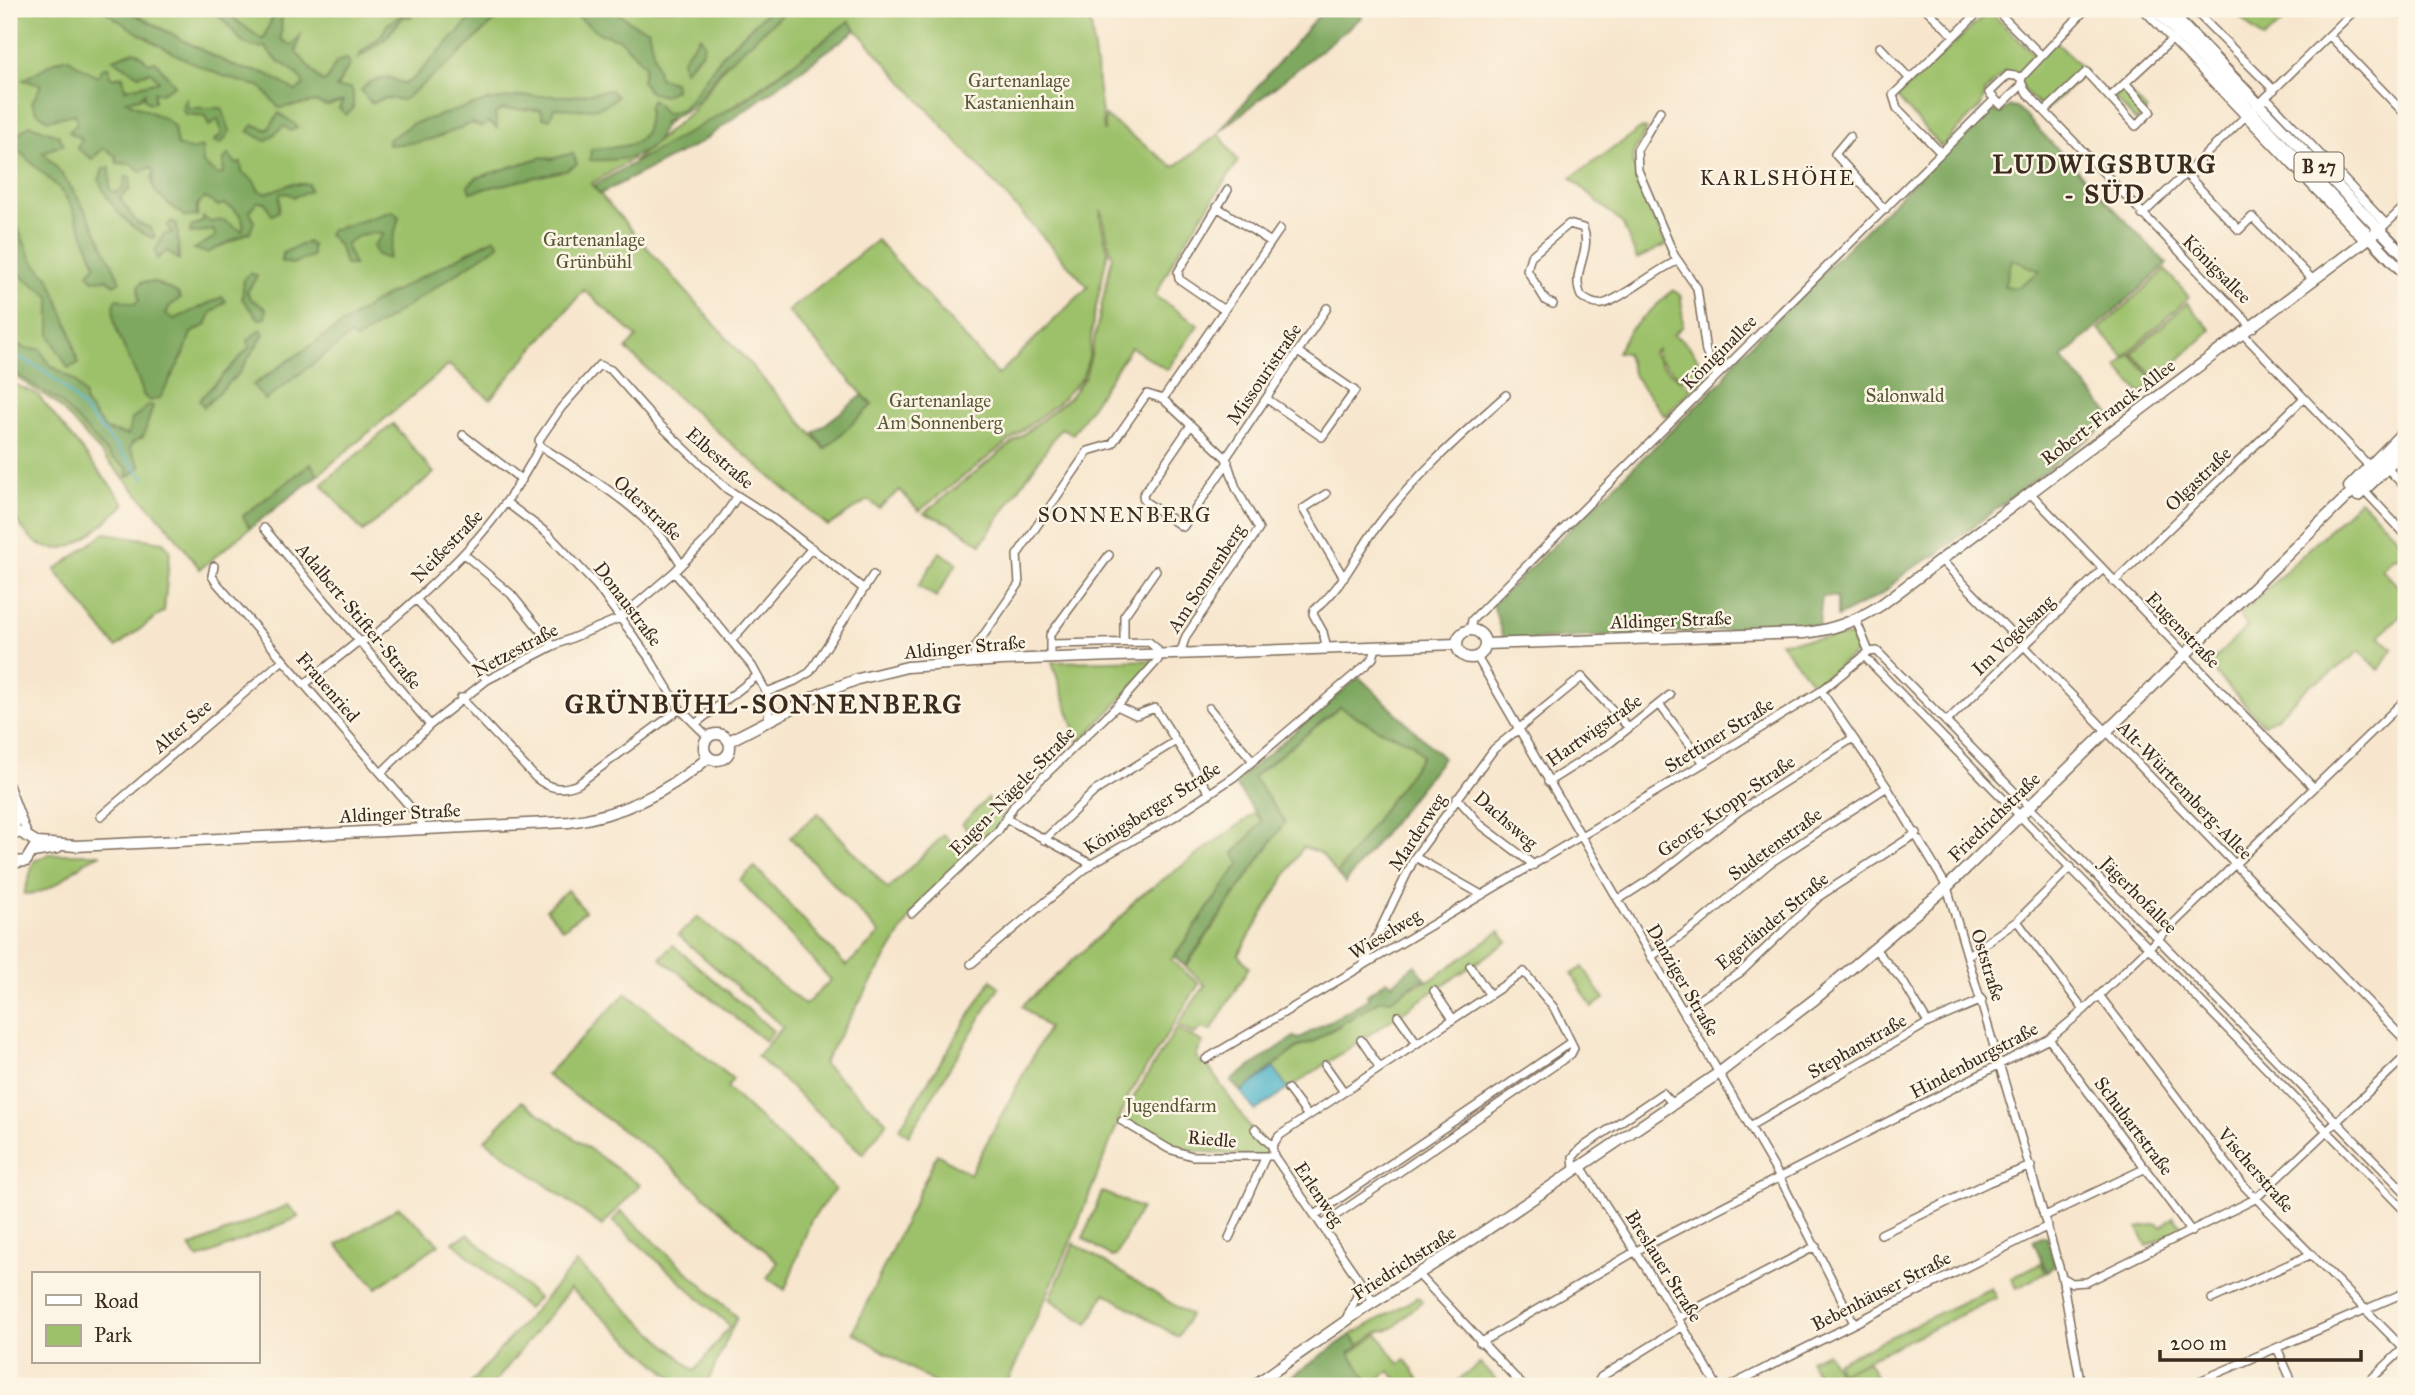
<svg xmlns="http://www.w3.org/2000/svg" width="2415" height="1395" viewBox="0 0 2415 1395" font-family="'IM FELL Great Primer',serif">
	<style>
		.green { fill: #9dc16b; stroke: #6c7644; stroke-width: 2; fill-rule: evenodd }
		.forest { fill: #7ea75f; stroke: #5c683e; stroke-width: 2; fill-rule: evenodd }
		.water { fill: #4ab2c9; stroke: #426e74; stroke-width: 2 }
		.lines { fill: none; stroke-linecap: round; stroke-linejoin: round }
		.stream { stroke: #4ab2c9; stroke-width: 2 }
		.street-casing { stroke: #7d6c5b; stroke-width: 10 }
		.secondary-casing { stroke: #7d6c5b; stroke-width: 13 }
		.primary-casing { stroke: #7d6c5b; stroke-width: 14 }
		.street { stroke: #fff; stroke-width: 7 }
		.secondary { stroke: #fff; stroke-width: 10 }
		.primary { stroke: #fff; stroke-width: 10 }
		.labels { text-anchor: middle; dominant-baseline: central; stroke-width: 5; stroke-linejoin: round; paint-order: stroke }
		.shield { fill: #fcf5e5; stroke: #75675a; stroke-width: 2 }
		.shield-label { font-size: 18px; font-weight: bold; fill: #3b2a1e }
		.park-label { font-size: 19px; fill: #585735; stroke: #fcf5e5 }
		.street-label { font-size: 19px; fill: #3b2a1e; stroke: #fcf5e5 }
		.neighbourhood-label { font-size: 21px; letter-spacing: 2px; fill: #3b2a1e; stroke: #fcf5e5 }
		.district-label { font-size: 26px; font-weight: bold; letter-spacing: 2px; fill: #3b2a1e; stroke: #fcf5e5 }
	</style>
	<rect width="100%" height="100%" fill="#fcf5e5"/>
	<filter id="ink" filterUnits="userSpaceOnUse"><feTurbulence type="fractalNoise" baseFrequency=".0143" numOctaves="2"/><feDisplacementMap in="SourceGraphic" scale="14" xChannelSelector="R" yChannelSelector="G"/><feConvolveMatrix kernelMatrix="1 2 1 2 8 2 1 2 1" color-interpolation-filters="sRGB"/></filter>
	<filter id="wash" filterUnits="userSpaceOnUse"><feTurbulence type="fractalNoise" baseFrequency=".00686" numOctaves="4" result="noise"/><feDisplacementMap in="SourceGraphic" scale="28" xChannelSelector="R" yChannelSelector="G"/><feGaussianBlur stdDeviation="1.57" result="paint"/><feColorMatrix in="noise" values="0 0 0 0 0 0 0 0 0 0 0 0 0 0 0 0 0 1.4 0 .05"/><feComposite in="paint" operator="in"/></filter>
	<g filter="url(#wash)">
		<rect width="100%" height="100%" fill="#f7e6cd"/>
		<!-- green -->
		<path class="green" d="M9,9H1089L1104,132L1105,116L1174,167L1219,134L1238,161L1176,255L1155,296L1198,325L1167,370L1131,347L1073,434L1061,428L981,544L951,524L924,513L1069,398L1085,377L1091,355L1112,257L1101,210L1100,217L1108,251L1093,321L1089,357L1082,378L1059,402L919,511L900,490L879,508L868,500L828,526L677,397L626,349L637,337L584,290L490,399L449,365L318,475L311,464L243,516L250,528L200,569L168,527L55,402L9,373ZM849,22L1088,287L998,375L877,240L788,311L872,405L825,449L591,184L631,160L729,61L693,110L633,162C712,127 780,73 849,22ZM495,238L499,245L356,340L352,335L253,385L378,300Z
			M2231,9H2298L2263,39Z
			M1989,11L2034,54L2041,55L2055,41L2086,72L2045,111L2005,71L1986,91L1981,106L1941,147L1897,97Z
			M2125,88L2147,111L2136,121L2114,98Z
			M1642,128L1647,129L1634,152L1633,163L1666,245L1637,259L1623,224L1571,178Z
			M2012,259L2040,271L2017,288L2004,286Z
			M2165,270L2189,297L2124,357L2099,329Z
			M1673,290L1681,296L1683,326L1673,335C1694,345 1697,360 1709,379L1697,390L1695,382L1682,378L1657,358V349L1653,353L1661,365L1692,389L1665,416L1634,376L1626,353L1617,352L1630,330Z
			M2187,303L2211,330L2157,380L2132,353Z
			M2130,354L2155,381L2141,394L2117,367Z
			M9,382L37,394L125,504C96,530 57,575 23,529C19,524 13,518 10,512C4,500 9,403 9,382Z
			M393,424L434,473L363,532L322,484Z
			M2360,500L2406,546V555L2393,558L2382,569L2404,593L2406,610L2379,636L2393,649L2379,670L2360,651L2326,677L2311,684L2276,718L2263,724L2208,665L2248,626L2239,616Z
			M105,533L163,542L170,550L164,611L116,647L55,570Z
			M940,552L957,563L936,597L918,586Z
			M1847,636L1852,637L1856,652L1814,685L1780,642Z
			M1158,660L1079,743L1052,662Z
			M1340,707L1378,729L1412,743L1422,756L1337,874L1321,853L1303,847L1238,955L1249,967L1211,1031L1202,1028L1194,1034L1177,1026L1205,985L1186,967L1285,822L1253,777Z
			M988,798L1007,819L912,914L823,1063L887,1122L863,1154L757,1056L783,1027L678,935L698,917L805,1005L831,980L740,880L755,867L846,966L880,934L790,837L818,813L888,889L944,835L960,851L976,839L962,824Z
			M1255,813L1263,822L1234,853L1240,863L1171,960L1199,984L1129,1095L1071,1241L1006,1386H939L853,1332L937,1154L970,1174L1048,1028L1022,1006L1124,914L1135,900Z
			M49,854H101C69,866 61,893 24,894L34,861Z
			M567,890L585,911L563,929L546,909Z
			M1500,931L1507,942L1288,1089L1274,1068V1065L1302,1045L1313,1042L1380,1000C1400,999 1412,982 1431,980Z
			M673,945L773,1031L765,1041L660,958Z
			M1583,967L1604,999L1592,1007L1572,974Z
			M991,980L999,987L909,1135L899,1129Z
			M626,993L733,1079L727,1088L835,1189L811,1220L785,1290L767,1278L778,1262L664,1160L546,1075Z
			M1176,1029L1203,1042L1196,1057L1202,1064L1205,1062L1267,1152L1262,1157L1173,1149L1125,1120L1133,1098Z
			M522,1101L640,1185L602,1226L485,1140Z
			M1102,1192L1141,1208L1116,1256L1112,1257L1083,1238Z
			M288,1205L299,1217L198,1259L190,1247Z
			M399,1207L439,1244L377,1288L337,1245Z
			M621,1211L737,1317L706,1386H682L570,1289L492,1386H468L576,1263L695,1371L730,1326L613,1221Z
			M2174,1217L2183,1228L2147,1246L2138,1228L2157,1224L2161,1227Z
			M468,1234L538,1298L527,1309L453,1242Z
			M1074,1243L1190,1315L1178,1337L1105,1293L1088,1324L1050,1299Z
			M2041,1263L2045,1273L2017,1288L2011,1278Z
			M1991,1288L1996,1298L1840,1373L1836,1363Z
			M1418,1297L1422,1301L1393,1328L1378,1332L1359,1345L1351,1335Z
			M1378,1334L1399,1364L1406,1360L1423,1386H1401L1390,1371L1370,1384L1350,1354Z
			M1827,1352L1839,1374L1868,1361L1881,1386H1804L1819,1378L1810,1360Z
			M1480,1363L1502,1386H1451Z"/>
		<!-- forest -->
		<path class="forest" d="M102,9H125L211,55L239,68L265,73L296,91L304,85C296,65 274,65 266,47C241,51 236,31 220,17C215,13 209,12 204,9H228L236,20L263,40L272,18L266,9H282L281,39L292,46L301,33L296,52L322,82L327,80L336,62L347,58L350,64L336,88H350L353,92V109L346,115L339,108L343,101L326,106L317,102L279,108L260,86C215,80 139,36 102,9Z
			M409,9H415L411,17H403L385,39L358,58L360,53L381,36L387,25Z
			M480,9H506L456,58L403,100L385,98L371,103L361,90L370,82L388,77L404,84L412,80Z
			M568,9H598L603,13L616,11L635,25L648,29L659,78L674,82L675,90L663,96L649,92L642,81L645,66L621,40L599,33Z
			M770,9H788L724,66L692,107L664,122C657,160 621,161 590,160L591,149C615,146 644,152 648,121C650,112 646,107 652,100L666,114L684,108L724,53Z
			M1324,9H1354L1362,17L1219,132Z
			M849,21L856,30L700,143L600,194L593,186L744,101Z
			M700,36L705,44L702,52L684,71L682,60Z
			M134,51L140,54L148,63L155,61L175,85L161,93L154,92V102L149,103L144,98L145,93L139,98L126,101L166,119L174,127L177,145L191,150L202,147L203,164L219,175L223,174L224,159L229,154L236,164L241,163L242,172L254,181L259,191L266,193L291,184H308L310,191L294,197L287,193L280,194L279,211L272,215L265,202H257L250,210L254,222L250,232L207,253L194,249L215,237L214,230L190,233L191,227L203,221V217L210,222L223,220L242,231C247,217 235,209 224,204L218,206L205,198L197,205V216L185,217C171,203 145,194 154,172L150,167L141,172L131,164L117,163L116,156L104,148L92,159L77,148L82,139L69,132L77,124L75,114L48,120L36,111L32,103L41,85L23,80L56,61L67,58L97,77L104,67H109L111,78L123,76L125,89L159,81L151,72L138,75L113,59Z
			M610,90L617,96C601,115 576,108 554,108L550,119L543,118L541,110L504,109L495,113L497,128L489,122L482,127L472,123C437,138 427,143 388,145V140L412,124L486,101L523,96H572Z
			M186,99L188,108H222L230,131L221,144L214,141L222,134L218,119L209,126L205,116L185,114L182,106Z
			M2010,106L2017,107L2167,264L2062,358L2114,419L1937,554L1906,572L1882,594L1837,617V597L1822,596L1819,625L1504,641L1493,604L1723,380L1735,360L1986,110L2001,112ZM2012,259L2040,271L2017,288L2004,286Z
			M279,113L298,127L291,131L284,126L266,141L248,131L254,125L268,130Z
			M30,125L58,135L64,144L43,152C79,190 98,234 120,281L114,285L107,279L93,280L88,273L96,265L72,207L59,188L9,142V131L15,136Z
			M573,153L577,164L567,170L470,192L468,186L476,178L542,157L552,159Z
			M110,167V190L116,193L123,188L125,179L128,176L131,179L129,190L120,198L137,223L149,227L155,236L153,238C129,229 108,204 99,180L103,169Z
			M393,211L399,217L388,259L377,255L373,246L383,234C368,232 357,234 346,245L354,265H345L340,247L328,234L331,230Z
			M9,216L16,224L32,260L50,279L70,330L78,364L68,368L50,336V297C39,286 25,281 14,270C3,259 9,231 9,216Z
			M172,221L177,224L179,260L167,251L157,259L155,251L164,234L172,233L167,226Z
			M495,238L499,245L356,340L351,335L265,400L253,385L378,300Z
			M307,242L312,245V256L292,264L281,262L283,253Z
			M250,273L257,276L247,292L250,298L266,309L265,318L259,319L242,299L244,279Z
			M142,282H155L178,293L180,298L169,307L166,315L175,319L222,297L226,301L211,313L206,325L191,333L184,354L160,398L150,401L143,395C140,370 102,322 117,299L135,304L139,300L138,287Z
			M261,329L264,334L239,373L204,407L199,400L249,348L248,340Z
			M9,339L26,349H40L49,364L75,381L85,396V403L106,430L128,435L132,419L149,405L153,406L143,437L132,443L130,449L141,467L128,477L127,468L112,458L58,400L9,370Z
			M863,395L872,405L825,449L814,433Z
			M311,464L318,475L250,528L243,516Z
			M1359,677L1443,758L1345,883L1337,874L1422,756L1412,743L1378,729L1340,707L1253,777L1285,822L1185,966L1174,957L1240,863L1234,854L1262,822L1234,783Z
			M1415,965L1427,981L1420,980L1391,1000H1380L1312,1042L1300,1045L1241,1092L1230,1081L1294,1037L1298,1039L1368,999L1367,995L1387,980L1392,984Z
			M2042,1236L2047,1237L2055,1265L2047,1272L2033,1240Z
			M1351,1335L1359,1346L1349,1353L1366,1378L1357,1383L1358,1386L1279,1385Z"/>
		<!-- water -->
		<path class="water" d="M1274,1068L1288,1089L1255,1111L1241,1092Z"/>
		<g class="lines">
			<!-- stream -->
			<path class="stream" d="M9,352L44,370L66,389L145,479"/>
		</g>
	</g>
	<g filter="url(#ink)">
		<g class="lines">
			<!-- street casing -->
			<g class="street-casing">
				<path id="street" d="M1926,9L1954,36
					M1995,9L2041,55
					M2143,9L2365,242
					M2193,9L2274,90
					M2398,9L2406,17
					M2330,36L2406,115
					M1880,47L1910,79
					M2022,77L2021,82L2027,93L2253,328
					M2022,77L2086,9
					M2022,77L2008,75L1989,93L2001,105L2022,85
					M2110,97L2176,36
					M2266,97L2386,224
					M2257,106L2356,9
					M1660,111L1637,150L1638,170L1674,255L1697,288L1706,352L1717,376
					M2045,111L2086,72L2136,126L2151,111L2125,83
					M1850,136L1835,154L1885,210
					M1941,153L1897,108L1893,95L1982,9
					M2186,174L2239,230L2252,217L2314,281
					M1217,207L1271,242
					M2142,215L2248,114
					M2384,226L2406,205
					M1553,304L1546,301L1527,270L1531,256L1569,224L1583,228C1593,251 1570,272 1581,296C1587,301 1594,305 1602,304C1619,301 1656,270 1677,261
					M1224,310L1179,279L1178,272L1228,190
					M2243,334L2369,466
					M1163,399L1280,229
					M1267,399L1322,437L1355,391L1298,352
					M1191,425L1143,495L1144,501L1183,527L1228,462
					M463,435L522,480
					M540,446C591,478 650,511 681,564
					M1226,458L1327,308
					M2387,468L2406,488
					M2364,490L2406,535
					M2030,493L2314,788
					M1326,494L1303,509L1344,578
					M737,497L710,536L674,572L752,666L770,699L768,720
					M507,503L548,534L597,586L650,659L680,709L708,737
					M264,528L430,725
					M465,555L511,594L553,646
					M1941,560L2406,1041
					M214,566L212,576L216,582L417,815L424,829
					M2114,582L2304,398
					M416,599L487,680
					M1856,620L1869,652
					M1470,630L1472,620L1995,99
					M732,640L812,548
					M1124,642V616L1156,570
					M1327,649L1323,632L1313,614L1314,610C1343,588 1356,554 1378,525C1414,477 1461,435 1506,395
					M1869,652L1877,651L2406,1193
					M1477,657L1780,1178L1854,1323
					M1865,657L2406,1212
					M1050,658V635L1109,555
					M973,661L976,646L1019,584L1017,555L1088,451L1112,444L1147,394L1163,399L1226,458L1236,488L1259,529L1186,636L1180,654
					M305,684L355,644L374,636C441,578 499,528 540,446L539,440L561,408L599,365L611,370L657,422L727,489L771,517L864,589
					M1821,691L1887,787L1947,887L2062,1277L2081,1386
					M767,692L795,681L810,672L873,575
					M461,698L536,778C550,789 561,791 578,784L680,709
					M1659,704L1704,763
					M1117,706L1136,715L1155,708L1210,794
					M1209,708L1253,761
					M1946,722L2102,570
					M695,724L757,676
					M381,773L430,725L487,680L553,646L620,618L674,572
					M1548,782L1610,743L1670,695
					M9,785L28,836
					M1457,798L1481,825L1534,865
					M9,802L16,817V833
					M101,816L283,660
					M1007,819L1091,864
					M1044,840L1095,791L1176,741
					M1415,857L1482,895
					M1618,900L1657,875L1739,811L1853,738
					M912,913L998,831L1015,804L1117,706L1158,660L1157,649L1149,642L1050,644
					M2017,921L2084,1010
					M1875,949L1902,980L1928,1023
					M1968,955L2017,921L2071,867
					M1651,957L1699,923L1770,863L1887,787
					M1364,963L1415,857L1494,749L1582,677L1628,727
					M971,964L1091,864L1172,818L1234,777L1367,664L1373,658L1376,648
					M1470,966L1489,994
					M1434,991L1453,1019
					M2099,995L2244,1186L2406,1351
					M1683,1010L1741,972L1821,895L1917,833
					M1398,1016L1417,1043
					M2049,1039L2192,1232
					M1361,1040L1380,1068
					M1206,1059L1704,763L1821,691L1869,652
					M1325,1065L1344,1092
					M1288,1089L1308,1116
					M1122,1121L1169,1149L1192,1156H1274
					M1750,1126L1928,1023L1982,1000
					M1255,1129L1272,1146L1274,1156L1374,1302
					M1272,1146L1279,1136L1308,1116L1524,972L1554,1008L1574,1048L1571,1054L1322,1225
					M1580,1165L1678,1318L1717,1386
					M1574,1170L1573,1157L1580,1149L1663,1093L1673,1104
					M1315,1215L1571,1042
					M2045,1216L2146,1168
					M1881,1234L1989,1182L2031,1166
					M1229,1238L1265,1158
					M1418,1274L1523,1386
					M2062,1277L2072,1283L2087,1282L2255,1199L2406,1056
					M2212,1299L2312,1254
					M1678,1318L1816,1246
					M1345,1321L1357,1296L1358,1280
					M1480,1343L1636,1251L2049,1039L2084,1010L2406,699
					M2277,1348L2294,1386
					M1596,1386L1601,1377L1683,1326
					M1730,1386L2048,1226
					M2188,1386L2406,1292
					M2364,1386L2404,1348"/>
			</g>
			<!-- secondary casing -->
			<g class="secondary-casing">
				<path id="secondary" d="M2349,487L2406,429
					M2358,496L2406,450
					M1457 644a14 14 0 1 1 28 0a14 14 0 1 1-28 0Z
					M1486,644L1804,633C1833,630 1856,621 1881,605L2377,232
					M704 747a13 13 0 1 1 26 0a13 13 0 1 1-26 0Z
					M729,741L820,694L858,679L907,667L1002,660L1457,644
					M9,836L20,832L38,843L76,846L569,822C623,815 668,792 709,757
					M33,852L57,848
					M9,858L16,862L26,861L34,848
					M1253,1386L1366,1307L1473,1239L1719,1073L1815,999L1947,887L2406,439"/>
			</g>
			<!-- primary casing -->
			<g class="primary-casing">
				<path id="primary" d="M2155,9L2406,275
					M2167,9L2406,257"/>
			</g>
			<!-- street -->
			<use href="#street" class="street"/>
			<!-- secondary -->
			<use href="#secondary" class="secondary"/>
			<!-- primary -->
			<use href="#primary" class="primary"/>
		</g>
	</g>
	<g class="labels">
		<!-- shield labels -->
		<rect class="shield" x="2294.5" y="152.5" width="49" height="29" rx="5"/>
		<g class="shield-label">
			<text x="2319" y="167">B 27</text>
		</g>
		<!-- park labels -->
		<g class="park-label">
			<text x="1019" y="80">Gartenanlage<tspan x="1019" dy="22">Kastanienhain</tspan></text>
			<text x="594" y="239">Gartenanlage<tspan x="594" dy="22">Grünbühl</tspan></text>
			<text x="1905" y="395">Salonwald</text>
			<text x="940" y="400">Gartenanlage<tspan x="940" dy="22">Am Sonnenberg</tspan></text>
			<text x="1171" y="1105">Jugendfarm</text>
		</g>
		<!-- street labels -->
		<g class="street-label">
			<text transform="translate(2217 269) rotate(45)">Königsallee</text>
			<text transform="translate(1719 352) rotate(-45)">Königinallee</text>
			<text transform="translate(1264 374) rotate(-56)">Missouristraße</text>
			<text transform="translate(2108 412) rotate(-37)">Robert-Franck-Allee</text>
			<text transform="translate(720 458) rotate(41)">Elbestraße</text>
			<text transform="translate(2198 479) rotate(-44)">Olgastraße</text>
			<text transform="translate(648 508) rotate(43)">Oderstraße</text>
			<text transform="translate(447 546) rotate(-46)">Neißestraße</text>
			<text transform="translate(1206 578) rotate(-57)">Am Sonnenberg</text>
			<text transform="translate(628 604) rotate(53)">Donaustraße</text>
			<text transform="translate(359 616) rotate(50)">Adalbert-Stifter-Straße</text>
			<text transform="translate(1671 620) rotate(-2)">Aldinger Straße</text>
			<text transform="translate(2183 630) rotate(46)">Eugenstraße</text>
			<text transform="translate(2013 635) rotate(-44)">Im Vogelsang</text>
			<text transform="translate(965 647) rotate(-5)">Aldinger Straße</text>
			<text transform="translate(515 650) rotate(-28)">Netzestraße</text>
			<text transform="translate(328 687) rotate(49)">Frauenried</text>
			<text transform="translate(182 726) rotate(-41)">Alter See</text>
			<text transform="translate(1594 730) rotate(-35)">Hartwigstraße</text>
			<text transform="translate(1719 735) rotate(-32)">Stettiner Straße</text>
			<text transform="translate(2185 790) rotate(46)">Alt-Württemberg-Allee</text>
			<text transform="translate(1012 791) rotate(-46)">Eugen-Nägele-Straße</text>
			<text transform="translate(1726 806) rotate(-35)">Georg-Kropp-Straße</text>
			<text transform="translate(1152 808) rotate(-32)">Königsberger Straße</text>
			<text transform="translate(400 813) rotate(-3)">Aldinger Straße</text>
			<text transform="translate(1994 817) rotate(-44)">Friedrichstraße</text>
			<text transform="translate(1506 820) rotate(41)">Dachsweg</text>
			<text transform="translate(1417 832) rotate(-57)">Marderweg</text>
			<text transform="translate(1775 844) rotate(-36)">Sudetenstraße</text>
			<text transform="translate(2139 895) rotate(45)">Jägerhofallee</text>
			<text transform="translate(1772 921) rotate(-40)">Egerländer Straße</text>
			<text transform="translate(1385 934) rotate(-31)">Wieselweg</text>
			<text transform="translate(1988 965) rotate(73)">Oststraße</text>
			<text transform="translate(1683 980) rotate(60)">Danziger Straße</text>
			<text transform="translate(1857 1046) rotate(-30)">Stephanstraße</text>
			<text transform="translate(1974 1060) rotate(-28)">Hindenburgstraße</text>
			<text transform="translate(2134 1126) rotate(53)">Schubartstraße</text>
			<text transform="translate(1212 1139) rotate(5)">Riedle</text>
			<text transform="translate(2256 1170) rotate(49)">Vischerstraße</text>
			<text transform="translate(1319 1194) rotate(56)">Erlenweg</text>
			<text transform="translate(1404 1263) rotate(-33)">Friedrichstraße</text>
			<text transform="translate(1664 1266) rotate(58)">Breslauer Straße</text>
			<text transform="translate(1881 1291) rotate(-27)">Bebenhäuser Straße</text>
		</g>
		<!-- neighbourhood labels -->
		<g class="neighbourhood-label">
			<text x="1778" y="178">KARLSHÖHE</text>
			<text x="1125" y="515">SONNENBERG</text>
		</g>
		<!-- district labels -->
		<g class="district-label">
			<text x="2105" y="164">LUDWIGSBURG<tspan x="2105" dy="30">- SÜD</tspan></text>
			<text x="764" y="704">GRÜNBÜHL-SONNENBERG</text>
		</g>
	</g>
	<!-- margin -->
	<rect width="2415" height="1395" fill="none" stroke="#fcf5e5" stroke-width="35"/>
	<!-- legend -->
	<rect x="32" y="1272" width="228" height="91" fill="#fcf5e5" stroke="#afa495" stroke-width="2"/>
	<rect x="46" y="1295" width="35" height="10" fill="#ffffff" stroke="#afa495" stroke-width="2"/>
	<text x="94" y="1308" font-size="21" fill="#3b2a1e">Road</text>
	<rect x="46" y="1325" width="35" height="21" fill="#9dc16b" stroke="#afa495" stroke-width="2"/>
	<text x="94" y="1342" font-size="21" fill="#3b2a1e">Park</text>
	<!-- scale -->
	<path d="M2160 1350v10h201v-10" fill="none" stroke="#3b2a1e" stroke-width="3.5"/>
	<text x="2170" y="1350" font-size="21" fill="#3b2a1e" stroke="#fcf5e5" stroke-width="5" paint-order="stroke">200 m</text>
</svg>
